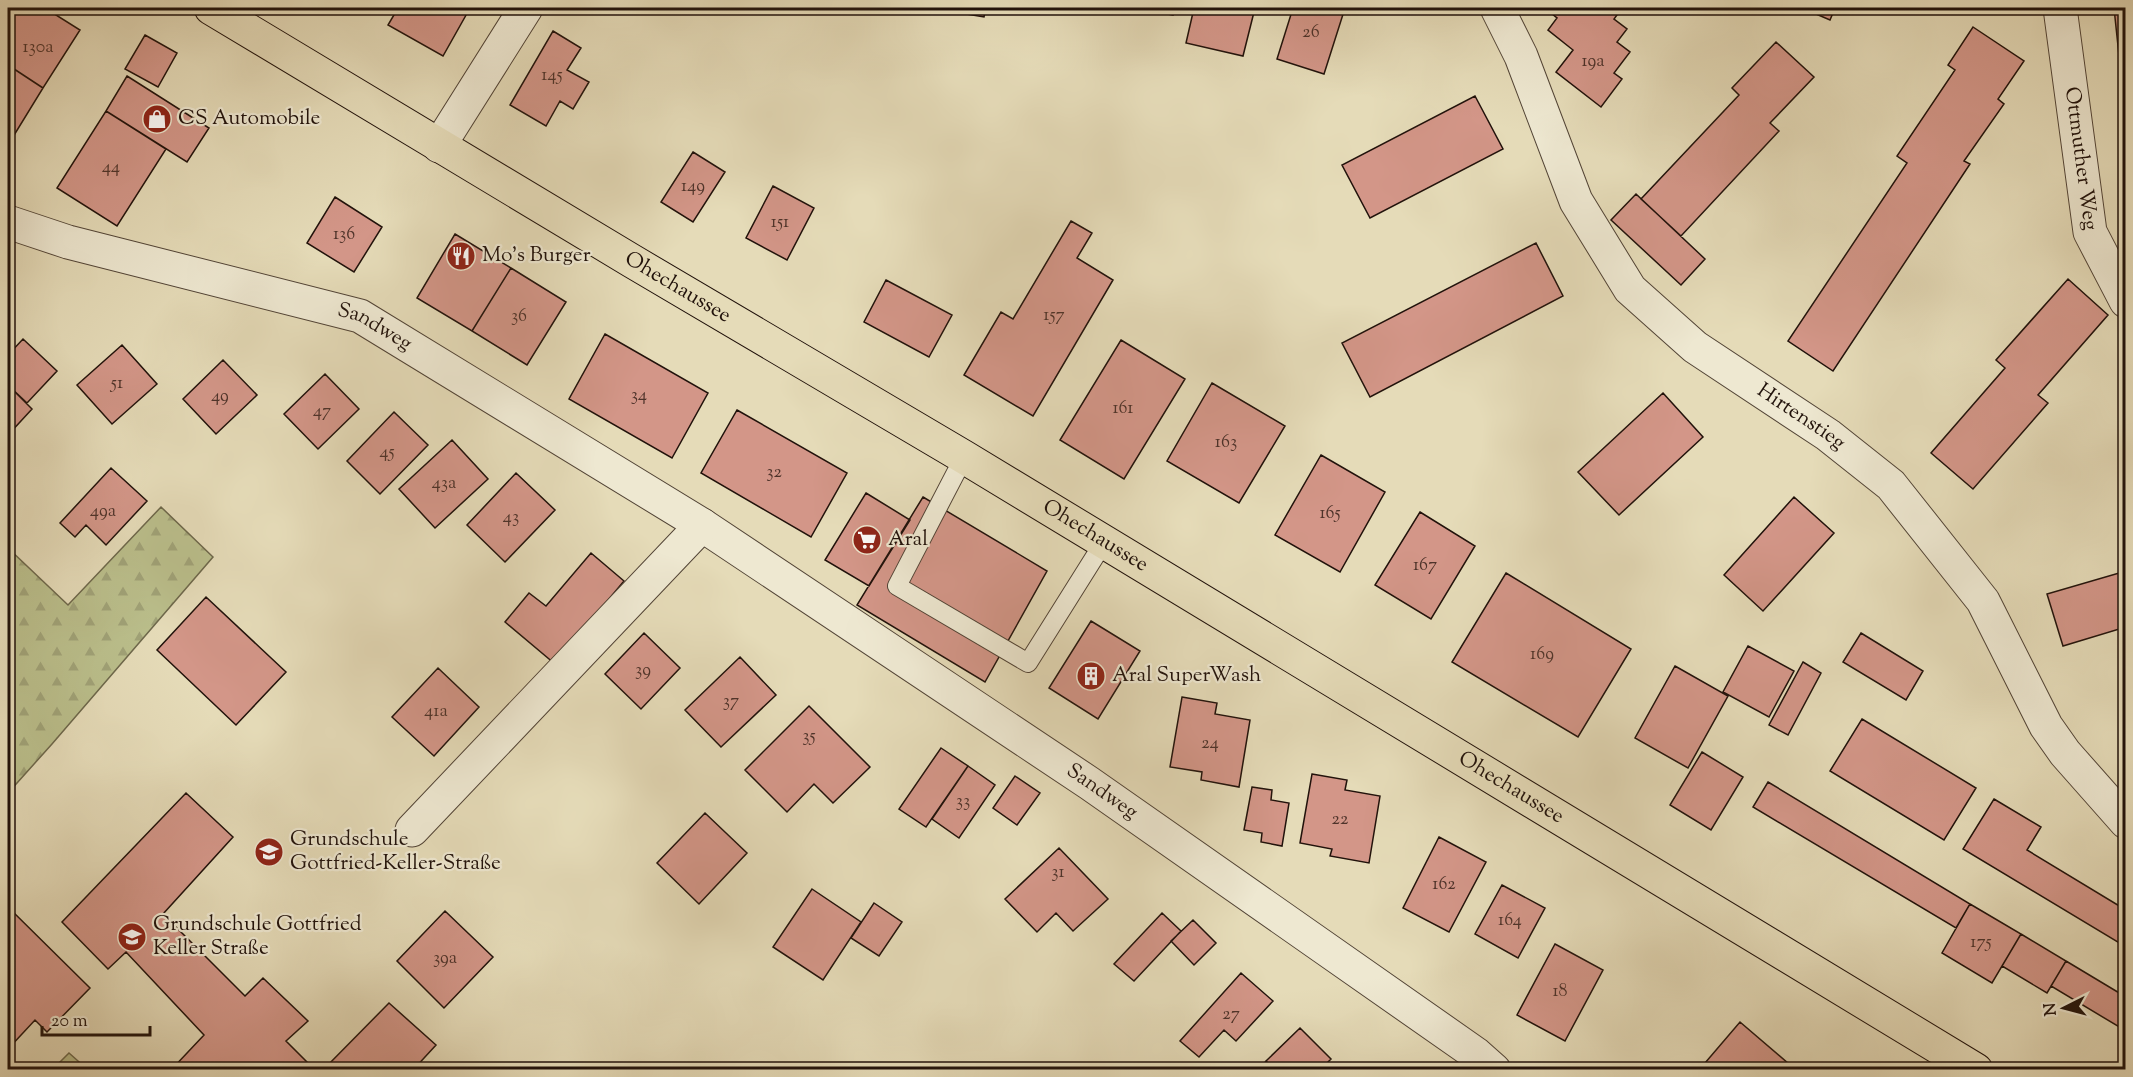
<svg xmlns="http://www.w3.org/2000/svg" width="2133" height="1077" viewBox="0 0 2133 1077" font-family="'Sorts Mill Goudy',serif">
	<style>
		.forest { fill: url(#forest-firs); stroke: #6e684b; stroke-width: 1.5 }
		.green { fill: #babe8b; stroke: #6e684b; stroke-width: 1.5 }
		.building { fill: #d39688; stroke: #21120b; stroke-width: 1.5 }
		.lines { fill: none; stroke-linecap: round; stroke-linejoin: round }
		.lane-casing { stroke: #524436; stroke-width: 20 }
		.street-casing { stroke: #524436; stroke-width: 35 }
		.primary-casing { stroke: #21120b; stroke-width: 35 }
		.lane { stroke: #eee8d1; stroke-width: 18 }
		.street { stroke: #eee8d1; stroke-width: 33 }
		.primary { stroke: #e5dbb8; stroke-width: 33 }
		.labels { text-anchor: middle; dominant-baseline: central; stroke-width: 4.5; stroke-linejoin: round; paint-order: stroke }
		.number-label { font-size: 18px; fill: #4e332a }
		.poi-label { font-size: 21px; fill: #21120b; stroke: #eee8d1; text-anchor: start }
		.street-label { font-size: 21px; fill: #21120b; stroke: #eee8d1 }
	</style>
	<defs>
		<pattern id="forest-firs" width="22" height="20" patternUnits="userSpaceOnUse" patternTransform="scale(1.5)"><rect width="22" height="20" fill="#babe8b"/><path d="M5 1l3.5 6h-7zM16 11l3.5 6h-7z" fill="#a0a277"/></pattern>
	</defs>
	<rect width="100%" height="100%" fill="#e5dbb8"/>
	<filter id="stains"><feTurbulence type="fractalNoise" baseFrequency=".00333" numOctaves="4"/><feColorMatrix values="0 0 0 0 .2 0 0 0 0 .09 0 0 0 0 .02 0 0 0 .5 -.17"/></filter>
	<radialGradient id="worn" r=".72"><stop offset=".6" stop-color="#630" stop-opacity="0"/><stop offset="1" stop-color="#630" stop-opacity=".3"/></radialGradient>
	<!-- forest -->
	<path class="forest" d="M161,507L213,557L52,744L8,793V548L68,605Z"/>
	<!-- green -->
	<path class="green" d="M69,1053L87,1069H53Z"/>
	<!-- building -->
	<path class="building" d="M9,8H45L80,30L43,88L8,65Z
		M398,8H470L443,56L388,25Z
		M930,8H986L984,17Z
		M1138,8H1174L1173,15Z
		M1194,8H1269L1268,11L1255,8L1243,56L1186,43Z
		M1293,8H1345L1324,74L1277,59Z
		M1548,8H1622L1614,19L1627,29L1617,42L1630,52L1614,73L1622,79L1601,107L1556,72L1573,50L1548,30L1557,18L1546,9Z
		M1802,8H1835L1830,20Z
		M2114,8H2126V65H2120Z
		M1973,27L2024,61L1998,99L2004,104L1964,161L1970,164L1833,371L1788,341L1907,163L1897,156L1955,70L1948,65Z
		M553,31L581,48L567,70L589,82L573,109L560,101L546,126L510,105Z
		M145,35L177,53L158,87L125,69Z
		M1776,42L1814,77L1770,123L1779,131L1681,236L1641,199L1739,95L1732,88Z
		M8,65L43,88L8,145Z
		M127,76L209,128L187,162L106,111Z
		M1475,96L1503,149L1370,218L1342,165Z
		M106,111L166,149L117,226L57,188Z
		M693,152L725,172L693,222L661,202Z
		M773,186L814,208L787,260L746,238Z
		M1636,194L1705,259L1681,285L1611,220Z
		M335,197L382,227L354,272L307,243Z
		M1071,221L1092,233L1077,258L1113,280L1033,416L964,375L1001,312L1013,319Z
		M455,234L511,268L472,331L417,298Z
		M1536,243L1563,296L1370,397L1342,343Z
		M511,268L566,302L527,365L472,331Z
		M2068,279L2108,315L2038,395L2048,403L1973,489L1931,453L2005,368L1996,360Z
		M886,280L952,315L929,357L864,322Z
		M605,334L708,393L672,458L569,399Z
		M23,339L57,371L27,403L8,385V355Z
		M1121,340L1185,379L1124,479L1060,440Z
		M122,345L157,384L112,424L77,385Z
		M223,360L257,395L216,434L183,399Z
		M325,374L359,409L318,449L284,414Z
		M1212,383L1285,426L1239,503L1167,461Z
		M8,385L32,409L8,435Z
		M1663,393L1703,437L1619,515L1578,472Z
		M737,410L847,473L811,537L701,473Z
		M394,412L428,445L380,494L347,461Z
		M452,440L488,479L435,528L399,489Z
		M1321,455L1385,492L1340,572L1275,535Z
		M111,468L147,501L106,545L86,525L75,537L60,523Z
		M516,473L555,510L505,562L467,525Z
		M866,493L910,520L869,586L825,560Z
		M923,497L1047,571L985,682L857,605Z
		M1794,497L1834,533L1763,611L1724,575Z
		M1420,512L1475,546L1431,619L1375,585Z
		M591,553L624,581L555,664L505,622L529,593L546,606Z
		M2126,571V627L2063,646L2047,594Z
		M1506,573L1631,649L1578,737L1452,662Z
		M206,597L286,672L236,725L157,650Z
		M1091,621L1140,651L1098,719L1049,688Z
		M644,633L680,668L641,709L605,674Z
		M1861,633L1923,671L1906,700L1843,662Z
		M1748,646L1794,671L1769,717L1723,692Z
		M740,657L776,695L721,747L685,710Z
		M1803,662L1821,673L1788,735L1769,725Z
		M1675,666L1728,696L1688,768L1635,738Z
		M438,668L479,707L434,756L392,717Z
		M1182,697L1217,703L1215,714L1250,720L1239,787L1201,780L1202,772L1170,767Z
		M809,706L870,767L833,803L814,784L787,812L745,770Z
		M1862,719L1976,788L1944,840L1830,771Z
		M941,748L968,766L926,827L899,809Z
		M1702,752L1743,777L1711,830L1670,805Z
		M968,766L995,785L959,838L932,819Z
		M1312,774L1347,780L1345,790L1380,796L1369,863L1330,856L1332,849L1300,843Z
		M1015,776L1040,793L1017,825L993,808Z
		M1768,782L1970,904L1956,928L1753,807Z
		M1252,787L1272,790L1271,800L1289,803L1282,846L1261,842L1262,833L1244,830Z
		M186,793L233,837L163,914L245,996L263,978L308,1021L286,1041L315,1070H171L204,1035L126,952L108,969L62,922Z
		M1994,799L2041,827L2027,850L2126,910V947L1963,849Z
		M705,813L747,853L699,904L657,863Z
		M1439,837L1486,862L1449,932L1403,908Z
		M1059,848L1108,899L1073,931L1056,913L1037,932L1005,899Z
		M1502,885L1545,908L1518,958L1475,934Z
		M812,889L861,922L823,980L773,947Z
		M874,903L902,922L879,956L851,938Z
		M1970,904L2021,934L1992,983L1942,953Z
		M8,907L90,988L47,1032L35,1020L8,1049Z
		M445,911L493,957L444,1008L397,961Z
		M1162,913L1181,931L1134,981L1114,964Z
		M1193,920L1216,943L1194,965L1171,941Z
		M2021,934L2066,961L2047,993L2002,966Z
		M1555,944L1603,970L1565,1041L1517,1015Z
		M2066,961L2126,997V1031L2051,986Z
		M1241,973L1273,1001L1236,1041L1224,1030L1199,1057L1180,1041Z
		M389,1003L436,1045L413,1070H323Z
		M1740,1022L1796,1070H1699Z
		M1300,1028L1331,1059L1320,1070H1275L1266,1061Z
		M1266,1061L1275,1070H1258Z"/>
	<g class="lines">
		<!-- lane casing -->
		<g class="lane-casing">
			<path id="lane" d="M964,457L897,586L1028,663L1104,542"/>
		</g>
		<!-- street casing -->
		<g class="street-casing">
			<g id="street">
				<path id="s1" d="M1497,8L1521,56L1576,201L1630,289L1695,347L1828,435L1891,485L1983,601L2046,726L2065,753L2126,822"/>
				<path id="s2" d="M2060,8L2090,232L2126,301"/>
				<path d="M439,146L526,8"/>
				<path id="s3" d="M8,222L68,242L360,316L702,525L1089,783L1476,1054L1494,1070"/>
				<path d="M412,830L702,525"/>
			</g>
		</g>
		<!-- primary casing -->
		<g class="primary-casing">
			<g id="primary">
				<path id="s4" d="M211,8L632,261L964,457L1976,1070"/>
			</g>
		</g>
		<!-- lane -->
		<use href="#lane" class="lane"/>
		<!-- street -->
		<use href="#street" class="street"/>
		<!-- primary -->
		<use href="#primary" class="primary"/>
	</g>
	<!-- icons -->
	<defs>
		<g id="shop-disc" transform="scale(1.5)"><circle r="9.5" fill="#8f2418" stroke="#eee8d1"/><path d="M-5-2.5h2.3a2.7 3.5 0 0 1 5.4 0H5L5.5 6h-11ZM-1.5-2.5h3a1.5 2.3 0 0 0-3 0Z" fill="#fff"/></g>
		<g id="restaurant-disc" transform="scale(1.5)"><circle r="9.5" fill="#8f2418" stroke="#eee8d1"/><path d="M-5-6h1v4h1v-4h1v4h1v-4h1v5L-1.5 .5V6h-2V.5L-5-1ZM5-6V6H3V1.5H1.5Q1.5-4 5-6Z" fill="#fff"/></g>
		<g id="supermarket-disc" transform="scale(1.5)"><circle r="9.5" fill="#8f2418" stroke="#eee8d1"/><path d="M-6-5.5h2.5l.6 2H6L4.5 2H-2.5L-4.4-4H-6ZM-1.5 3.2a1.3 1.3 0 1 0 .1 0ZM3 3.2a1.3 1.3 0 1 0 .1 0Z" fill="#fff"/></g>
		<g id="building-disc" transform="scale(1.5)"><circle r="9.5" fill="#8f2418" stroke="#eee8d1"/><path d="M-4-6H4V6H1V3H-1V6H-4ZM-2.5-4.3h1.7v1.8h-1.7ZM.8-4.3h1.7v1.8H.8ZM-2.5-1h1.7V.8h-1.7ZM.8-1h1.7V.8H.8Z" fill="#fff"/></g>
		<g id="school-disc" transform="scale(1.5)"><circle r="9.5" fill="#8f2418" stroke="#eee8d1"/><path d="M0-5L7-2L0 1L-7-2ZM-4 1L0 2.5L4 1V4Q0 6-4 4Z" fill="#fff"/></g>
	</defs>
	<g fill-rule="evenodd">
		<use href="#shop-disc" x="157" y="119"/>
		<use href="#restaurant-disc" x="461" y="256"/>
		<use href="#supermarket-disc" x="867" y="540"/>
		<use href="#building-disc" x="1091" y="676"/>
		<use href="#school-disc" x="269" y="852"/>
		<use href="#school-disc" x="132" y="937"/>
	</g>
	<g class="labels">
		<!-- number labels -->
		<g class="number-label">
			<text x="1311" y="33">26</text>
			<text x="38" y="48">130a</text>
			<text x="1593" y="62">19a</text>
			<text x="552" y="76">145</text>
			<text x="111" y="168">44</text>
			<text x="693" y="187">149</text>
			<text x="780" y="223">151</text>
			<text x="344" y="235">136</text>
			<text x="1054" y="316">157</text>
			<text x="519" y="317">36</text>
			<text x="117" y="384">51</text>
			<text x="639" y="396">34</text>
			<text x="220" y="397">49</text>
			<text x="1123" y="409">161</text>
			<text x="322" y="412">47</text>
			<text x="1226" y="443">163</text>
			<text x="387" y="453">45</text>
			<text x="774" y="473">32</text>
			<text x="444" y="484">43a</text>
			<text x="103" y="512">49a</text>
			<text x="1330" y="514">165</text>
			<text x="511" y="518">43</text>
			<text x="1425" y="566">167</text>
			<text x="1542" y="655">169</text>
			<text x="643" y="671">39</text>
			<text x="731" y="702">37</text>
			<text x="436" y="712">41a</text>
			<text x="809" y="737">35</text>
			<text x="1210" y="744">24</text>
			<text x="963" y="802">33</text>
			<text x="1340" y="820">22</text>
			<text x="1058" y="873">31</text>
			<text x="1444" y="885">162</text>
			<text x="1510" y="921">164</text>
			<text x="1981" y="943">175</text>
			<text x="445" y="959">39a</text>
			<text x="1560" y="992">18</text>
			<text x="1231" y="1015">27</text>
		</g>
		<!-- poi labels -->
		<g class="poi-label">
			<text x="178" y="119">CS Automobile</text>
			<text x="482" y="256">Mo's Burger</text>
			<text x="888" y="540">Aral</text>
			<text x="1112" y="676">Aral SuperWash</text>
			<text x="290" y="840">Grundschule<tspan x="290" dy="24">Gottfried-Keller-Straße</tspan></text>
			<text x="153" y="925">Grundschule Gottfried<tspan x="153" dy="24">Keller Straße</tspan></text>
		</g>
		<!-- street labels -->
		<g class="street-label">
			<text stroke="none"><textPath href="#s2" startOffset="152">Ottmuther Weg</textPath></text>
			<text stroke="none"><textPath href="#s4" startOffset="544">Ohechaussee</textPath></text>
			<text stroke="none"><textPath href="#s3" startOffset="382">Sandweg</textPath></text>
			<text stroke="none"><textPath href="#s1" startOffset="526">Hirtenstieg</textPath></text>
			<text stroke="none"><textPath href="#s4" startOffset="1030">Ohechaussee</textPath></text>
			<text stroke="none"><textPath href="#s4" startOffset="1516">Ohechaussee</textPath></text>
			<text stroke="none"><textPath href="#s3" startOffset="1246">Sandweg</textPath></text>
		</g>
	</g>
	<!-- margin -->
	<rect width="2133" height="1077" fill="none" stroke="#e5dbb8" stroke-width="30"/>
	<rect x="9" y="9" width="2115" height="1059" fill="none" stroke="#21120b" stroke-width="3"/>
	<rect x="15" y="15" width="2103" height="1047" fill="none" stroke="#21120b" stroke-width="1.5"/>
	<!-- north arrow -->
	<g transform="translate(2064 1008) rotate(264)" stroke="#eee8d1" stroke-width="4.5" paint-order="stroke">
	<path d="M0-4.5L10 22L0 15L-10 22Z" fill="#21120b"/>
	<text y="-9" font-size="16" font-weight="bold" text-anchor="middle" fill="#21120b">N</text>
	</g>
	<!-- scale -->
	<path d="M42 1026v9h108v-9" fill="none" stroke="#21120b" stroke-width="3"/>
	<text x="51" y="1026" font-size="18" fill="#21120b" stroke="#eee8d1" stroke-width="4.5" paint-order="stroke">20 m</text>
	<rect width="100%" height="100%" filter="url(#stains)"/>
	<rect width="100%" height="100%" fill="url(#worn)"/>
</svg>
